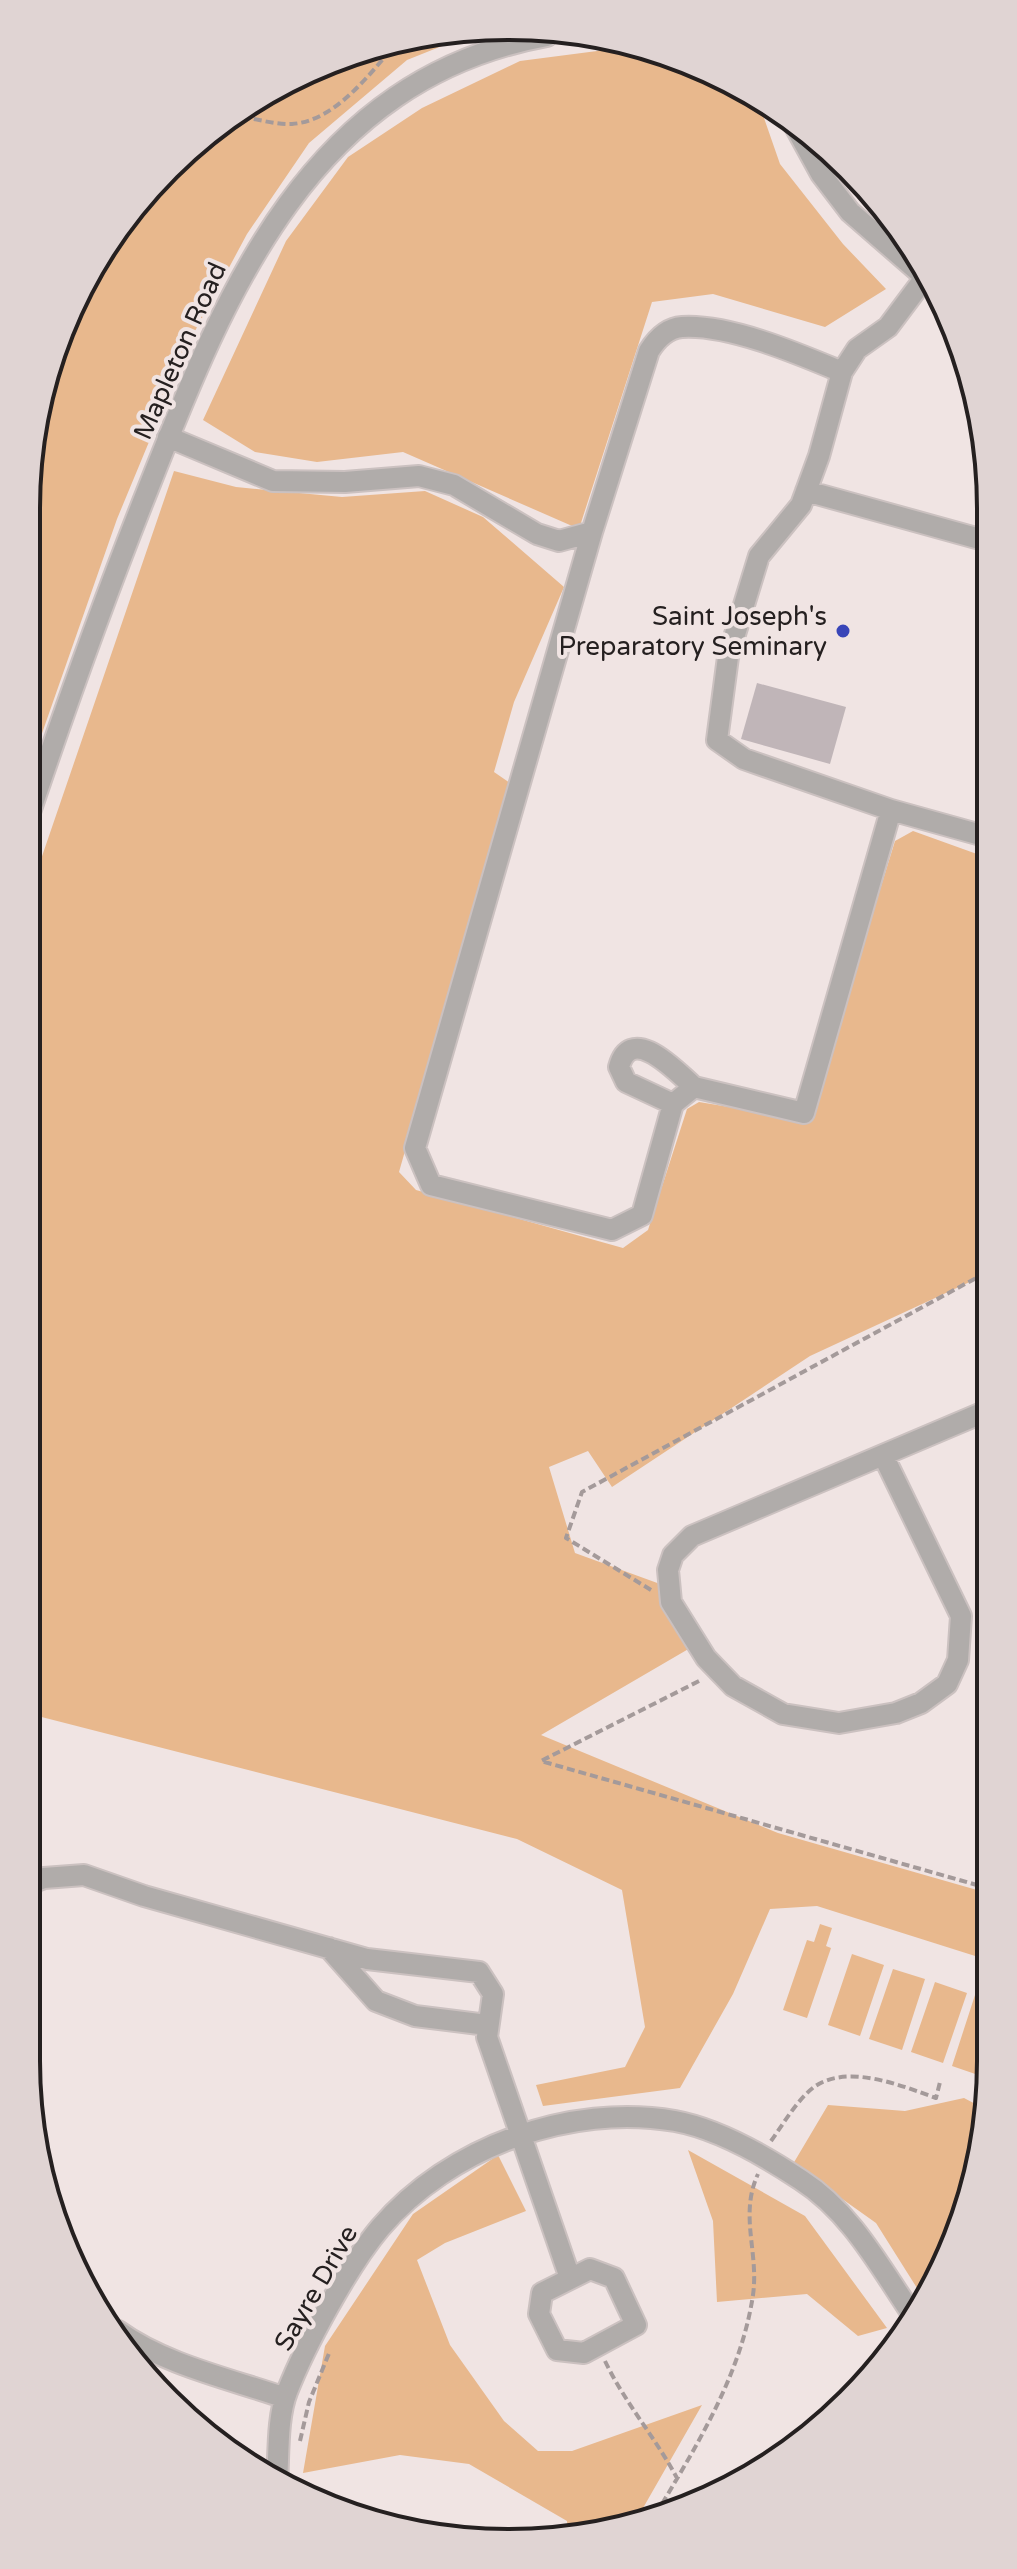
<svg xmlns="http://www.w3.org/2000/svg" width="1017" height="2569" viewBox="0 0 1017 2569" font-family="'Varela Round',sans-serif">
	<style>
		.green { fill: #e8b88d }
		.building { fill: #c0b5b8 }
		.lines { fill: none; stroke-linecap: round; stroke-linejoin: round }
		.minor-casing { stroke: #cbc1c0; stroke-width: 24 }
		.path { stroke: #a49a9a; stroke-width: 4; stroke-dasharray: 8 4; stroke-linecap: butt }
		.minor { stroke: #b0acaa; stroke-width: 20 }
		.poi-dot { fill: #3945b8; stroke: #f0e4e3; stroke-width: 3 }
		.labels { text-anchor: middle; dominant-baseline: central; stroke-width: 8; stroke-linejoin: round; paint-order: stroke }
		.street-label { font-size: 26px; fill: #252020; stroke: #f0e4e3 }
		.poi-label { font-size: 26px; fill: #252020; stroke: #f0e4e3; text-anchor: end }
		.rim { fill: none; stroke: #252020; stroke-width: 4 }
	</style>
	<rect width="100%" height="100%" fill="#f0e4e3"/>
	<!-- green -->
	<path class="green" d="M476,27L487,28L407,60L309,143L247,234L195,331L117,519L26,779V509L51,354L145,191L295,76Z
		M628,47L663,51L757,98L780,164L843,244L886,289L825,327L713,294L652,302L579,529L403,452L317,462L255,452L203,420L286,241L348,157L422,108L520,61Z
		M174,471L236,487L342,497L425,491L483,517L564,587L514,702L494,772L510,783L399,1172L416,1190L623,1248L648,1230L687,1109L699,1102L802,1119L817,1094L895,841L913,831L988,858L989,1273L810,1356L612,1487L588,1451L549,1467L575,1553L671,1588L697,1644L541,1735L778,1833L991,1894V1961L817,1906L770,1909L733,1994L680,2088L543,2106L536,2085L625,2067L645,2027L622,1890L517,1839L26,1713V903Z
		M820,1924L832,1928L826,1946L831,1948L807,2018L783,2010L807,1940L814,1942Z
		M852,1954L884,1965L860,2036L828,2025Z
		M893,1969L925,1979L902,2050L869,2039Z
		M935,1982L967,1993L943,2063L911,2052Z
		M975,1995L991,2001V2056L984,2077L952,2066Z
		M964,2098L983,2108L966,2215L922,2296L876,2223L793,2164L828,2105L905,2111Z
		M688,2150L805,2216L887,2328L858,2336L807,2294L717,2302L713,2221Z
		M498,2155L526,2211L445,2243L417,2260L450,2345L504,2421L538,2451H572L702,2405L635,2522L603,2534L568,2535L567,2521L469,2464L400,2455L303,2473L325,2346L413,2214Z"/>
	<!-- building -->
	<path class="building" d="M757,683L846,707L830,764L741,739Z"/>
	<g class="lines">
		<!-- minor casing -->
		<g class="minor-casing">
			<path id="minor" d="M792,121L821,174L850,212L934,285
				M168,437L273,481L345,482L419,476L454,485L537,534L559,541L592,532L649,351C656,340 667,328 682,327C729,324 799,354 842,372
				M806,491L987,541
				M592,532L415,1148L431,1185L612,1230L642,1215L673,1104L694,1087L804,1113L891,810L988,837
				M891,810L744,759L717,740L728,657L759,556L801,505L819,456L842,372L857,349L888,327L924,279
				M26,824C64,711 104,599 148,489C226,291 310,79 547,36
				M673,1104L626,1082L619,1067C631,1022 677,1072 694,1087
				M883,1455L961,1616L958,1660L947,1684L921,1703L896,1713L839,1723L783,1714L733,1686L706,1658L671,1602L668,1570L673,1555L692,1536L989,1410
				M26,1885L44,1878L84,1875L144,1896L367,1959L479,1972L493,1994L487,2037L570,2278
				M329,1948L376,2001L415,2016L487,2025
				M590,2269L614,2278L636,2325L584,2353L557,2350L539,2314L542,2293Z
				M118,2331C165,2365 231,2379 285,2398
				M277,2482C279,2454 277,2418 287,2392C305,2346 348,2266 380,2228C449,2147 570,2103 675,2121C719,2129 765,2156 801,2180C851,2212 880,2267 912,2314"/>
		</g>
		<!-- path -->
		<path class="path" d="M242,117C258,119 276,125 292,124C334,121 366,78 391,50
			M651,1590L566,1538L582,1492L989,1271
			M699,1681L541,1761L991,1889
			M771,2141C784,2123 797,2100 814,2087C848,2063 902,2086 936,2098L940,2082
			M605,2361C625,2403 655,2437 677,2478
			M300,2441L309,2402L330,2351
			M656,2514C697,2445 741,2375 753,2295C759,2252 739,2215 758,2174"/>
		<!-- minor -->
		<use href="#minor" class="minor"/>
	</g>
	<!-- markers -->
	<circle class="poi-dot" cx="843" cy="631" r="8"/>
	<g class="labels">
		<!-- street labels -->
		<g class="street-label">
			<text transform="translate(180 351) rotate(-66)">Mapleton Road</text>
			<text transform="translate(316 2288) rotate(-60)">Sayre Drive</text>
		</g>
		<!-- poi labels -->
		<g class="poi-label">
			<text x="827" y="616">Saint Joseph's<tspan x="827" dy="30">Preparatory Seminary</tspan></text>
		</g>
	</g>
	<!-- crop -->
	<path d="M0 0H1017V2569H0ZM508 40H509A468 468 0 0 1 977 508V2061A468 468 0 0 1 509 2529H508A468 468 0 0 1 40 2061V508A468 468 0 0 1 508 40Z" fill="#e0d4d3" fill-rule="evenodd"/>
	<path class="rim" d="M508 40H509A468 468 0 0 1 977 508V2061A468 468 0 0 1 509 2529H508A468 468 0 0 1 40 2061V508A468 468 0 0 1 508 40Z"/>
</svg>
